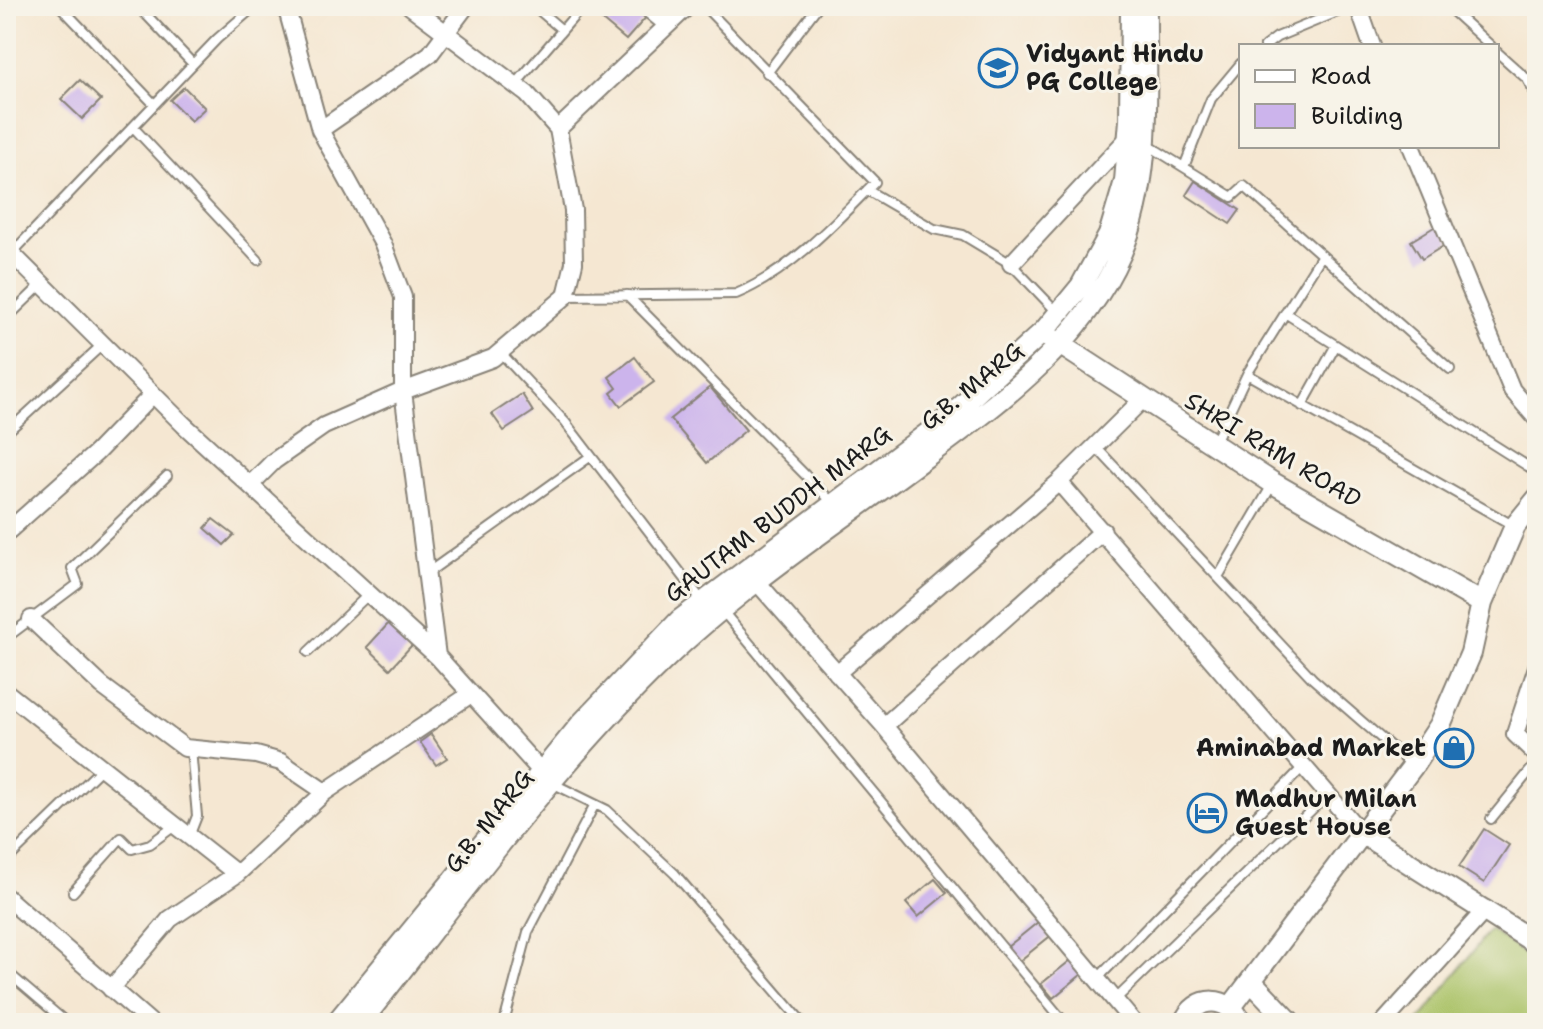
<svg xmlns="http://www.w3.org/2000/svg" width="1543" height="1029" viewBox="0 0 1543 1029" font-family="'Shantell Sans',sans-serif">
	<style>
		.green { fill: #abc369; stroke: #647042; stroke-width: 2 }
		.building { fill: #ccb4ec }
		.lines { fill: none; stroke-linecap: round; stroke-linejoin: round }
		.service-casing { stroke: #888277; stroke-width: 12 }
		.minor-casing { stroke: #888277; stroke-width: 20 }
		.tertiary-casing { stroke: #888277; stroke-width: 24 }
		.service { stroke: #fff; stroke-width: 8 }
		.minor { stroke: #fff; stroke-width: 16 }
		.tertiary { stroke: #fff; stroke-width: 20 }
		.labels { text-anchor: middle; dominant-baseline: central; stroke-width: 6; stroke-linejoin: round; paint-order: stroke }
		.poi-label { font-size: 24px; font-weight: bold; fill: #1c1c1c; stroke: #f7f3e8; text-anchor: start }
		.street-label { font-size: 24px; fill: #1c1c1c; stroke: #f7f3e8 }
	</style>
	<rect width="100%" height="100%" fill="#f7f3e8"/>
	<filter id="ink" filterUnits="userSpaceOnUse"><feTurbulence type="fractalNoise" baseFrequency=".0125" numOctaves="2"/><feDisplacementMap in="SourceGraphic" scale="16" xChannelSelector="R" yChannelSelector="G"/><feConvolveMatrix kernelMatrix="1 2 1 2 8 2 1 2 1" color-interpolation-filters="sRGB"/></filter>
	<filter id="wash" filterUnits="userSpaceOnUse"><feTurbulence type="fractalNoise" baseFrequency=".006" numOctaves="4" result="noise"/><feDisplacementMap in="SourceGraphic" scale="32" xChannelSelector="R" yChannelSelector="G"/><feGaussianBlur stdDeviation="1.8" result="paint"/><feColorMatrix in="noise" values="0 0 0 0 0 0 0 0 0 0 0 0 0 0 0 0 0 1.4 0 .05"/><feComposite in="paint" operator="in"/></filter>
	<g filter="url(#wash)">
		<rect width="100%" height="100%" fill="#f5e7d2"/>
		<!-- green -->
		<path class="green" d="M1490,929L1537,963V1023H1418Z"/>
		<g id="blocks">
			<!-- building -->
			<path class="building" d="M602,6H637L648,15L626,40L595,14Z
				M80,80L101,100L82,119L61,99Z
				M184,87L205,108L191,121L170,100Z
				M1195,181L1240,210L1230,224L1186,195Z
				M1439,224L1450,242L1422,259L1411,241Z
				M635,357L654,382L621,406L611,393L617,388L609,377Z
				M710,387L746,430L707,463L670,419Z
				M522,394L533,412L504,431L492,414Z
				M213,519L234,535L224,545L205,528Z
				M389,623L412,645L390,669L367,647Z
				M431,734L447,758L436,765L420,742Z
				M1484,829L1509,845L1484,883L1459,867Z
				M935,879L947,893L918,917L906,903Z
				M1043,918L1054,933L1018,962L1006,948Z
				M1071,960L1082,974L1053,998L1041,984Z"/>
		</g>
	</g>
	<g filter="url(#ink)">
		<use href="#blocks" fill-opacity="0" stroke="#888277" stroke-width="2"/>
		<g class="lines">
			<!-- service casing -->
			<g class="service-casing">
				<path id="service" d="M60,6L154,104
					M138,6L193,64
					M534,6L562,30
					M1447,6L1491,46
					M1265,46L1277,37L1352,6
					M1497,52L1527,79L1537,97
					M767,73L818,6
					M515,85L583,6
					M133,127L258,260
					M1148,145L1232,197L1244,186L1450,369
					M1184,167L1211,99L1241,63
					M867,190L934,229L963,235L1011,264L1058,313
					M12,253L217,39L255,6
					M627,295L833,503
					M566,296L736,294C789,272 835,223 875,182L704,6
					M1285,313L1537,472
					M6,319L42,284
					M500,352L565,422L703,602
					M1247,374L1514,526
					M1302,406L1336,345
					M6,433L102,345
					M1214,444L1247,374L1322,255
					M1095,446L1313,679L1412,765
					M426,574L591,456
					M1218,577L1272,485
					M721,609L1065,1023
					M6,638L78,584L72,568L167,476
					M308,652L369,594
					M552,783L607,810L675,874L803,1023
					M1491,819L1537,762
					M190,834L197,816L191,749
					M6,861L102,768
					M73,892L121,838L132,849L150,844L176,825
					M6,971L67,1023
					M1098,978L1303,767
					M1116,999L1329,793
					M504,1023L528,932L595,804"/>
			</g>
			<!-- minor casing -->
			<g class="minor-casing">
				<path id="minor" d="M286,6L320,130L383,244L403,297V391L437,656L548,779
					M645,6L668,25
					M1358,6L1372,46
					M558,129L688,6
					M320,130L430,54L466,6
					M1411,146L1512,390L1537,419
					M6,248L184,425L437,656
					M1011,264L1129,137
					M1059,482L1360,832
					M250,485L274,461L324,426L403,391L493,358L566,296L574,263L573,210L558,129L527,94L410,6
					M6,533L96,453L153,394
					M750,574L884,726L1134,1023
					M31,619L102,686L185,748L256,755L281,762L325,792
					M1537,667L1515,734L1537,755
					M837,673L1059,482L1142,400
					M6,692L237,874
					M884,726L1103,531
					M6,897L151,1023
					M111,989L170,919L237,874L325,792L471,694
					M1383,1023L1486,909"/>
			</g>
			<!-- tertiary casing -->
			<g class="tertiary-casing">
				<path id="tertiary" d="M1052,339L1273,483L1482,603
					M1360,832L1537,944
					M1251,981L1291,1023
					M1231,1007L1413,766L1440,725L1471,653L1482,603L1515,526L1537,499
					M336,1023L581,724L680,620L952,415L1044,331L1081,286L1109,235L1125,181L1130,120L1131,6
					M360,1023C457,901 550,770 663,661C739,588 828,529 912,467C993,407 1080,347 1121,253C1154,177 1145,86 1146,6
					M1184,1023C1195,994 1230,995 1241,1023"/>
			</g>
			<!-- service -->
			<use href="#service" class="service"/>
			<!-- minor -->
			<use href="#minor" class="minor"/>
			<!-- tertiary -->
			<use href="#tertiary" class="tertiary"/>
		</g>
	</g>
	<!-- icons -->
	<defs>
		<g id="university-ring" transform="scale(2)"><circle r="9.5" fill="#f7f3e8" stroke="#1f6fb2" stroke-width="1.5"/><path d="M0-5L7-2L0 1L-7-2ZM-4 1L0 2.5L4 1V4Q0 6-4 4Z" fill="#1f6fb2"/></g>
		<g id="shop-ring" transform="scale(2)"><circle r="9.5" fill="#f7f3e8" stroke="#1f6fb2" stroke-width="1.5"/><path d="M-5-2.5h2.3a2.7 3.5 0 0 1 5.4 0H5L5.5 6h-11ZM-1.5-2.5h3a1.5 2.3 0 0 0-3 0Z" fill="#1f6fb2"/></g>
		<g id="hotel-ring" transform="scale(2)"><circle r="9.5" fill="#f7f3e8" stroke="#1f6fb2" stroke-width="1.5"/><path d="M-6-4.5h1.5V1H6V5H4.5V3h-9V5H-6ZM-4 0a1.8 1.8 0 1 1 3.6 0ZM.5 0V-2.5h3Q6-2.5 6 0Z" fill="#1f6fb2"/></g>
	</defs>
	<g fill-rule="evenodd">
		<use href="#university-ring" x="998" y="68"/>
		<use href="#shop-ring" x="1454" y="748"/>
		<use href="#hotel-ring" x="1207" y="813"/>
	</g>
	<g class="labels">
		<!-- poi labels -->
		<g class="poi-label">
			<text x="1026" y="54">Vidyant Hindu<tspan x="1026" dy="28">PG College</tspan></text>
			<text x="1426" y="748" text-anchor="end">Aminabad Market</text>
			<text x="1235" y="799">Madhur Milan<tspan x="1235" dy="28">Guest House</tspan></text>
		</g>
		<!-- street labels -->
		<g class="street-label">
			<text transform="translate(972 386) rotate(-39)">G.B. MARG</text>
			<text transform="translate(1273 450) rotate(31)">SHRI RAM ROAD</text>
			<text transform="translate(778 514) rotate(-37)">GAUTAM BUDDH MARG</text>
			<text transform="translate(489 821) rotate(-51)">G.B. MARG</text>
		</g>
	</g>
	<!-- margin -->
	<rect width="1543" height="1029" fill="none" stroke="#f7f3e8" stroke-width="32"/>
	<!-- legend -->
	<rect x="1239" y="44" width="260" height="104" fill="#f7f3e8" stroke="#9f9d96" stroke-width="2"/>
	<rect x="1255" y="70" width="40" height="12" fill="#ffffff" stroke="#9f9d96" stroke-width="2"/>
	<text x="1311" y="84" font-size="24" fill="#1c1c1c">Road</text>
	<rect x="1255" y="104" width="40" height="24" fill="#ccb4ec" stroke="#9f9d96" stroke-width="2"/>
	<text x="1311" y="124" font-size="24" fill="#1c1c1c">Building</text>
</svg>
